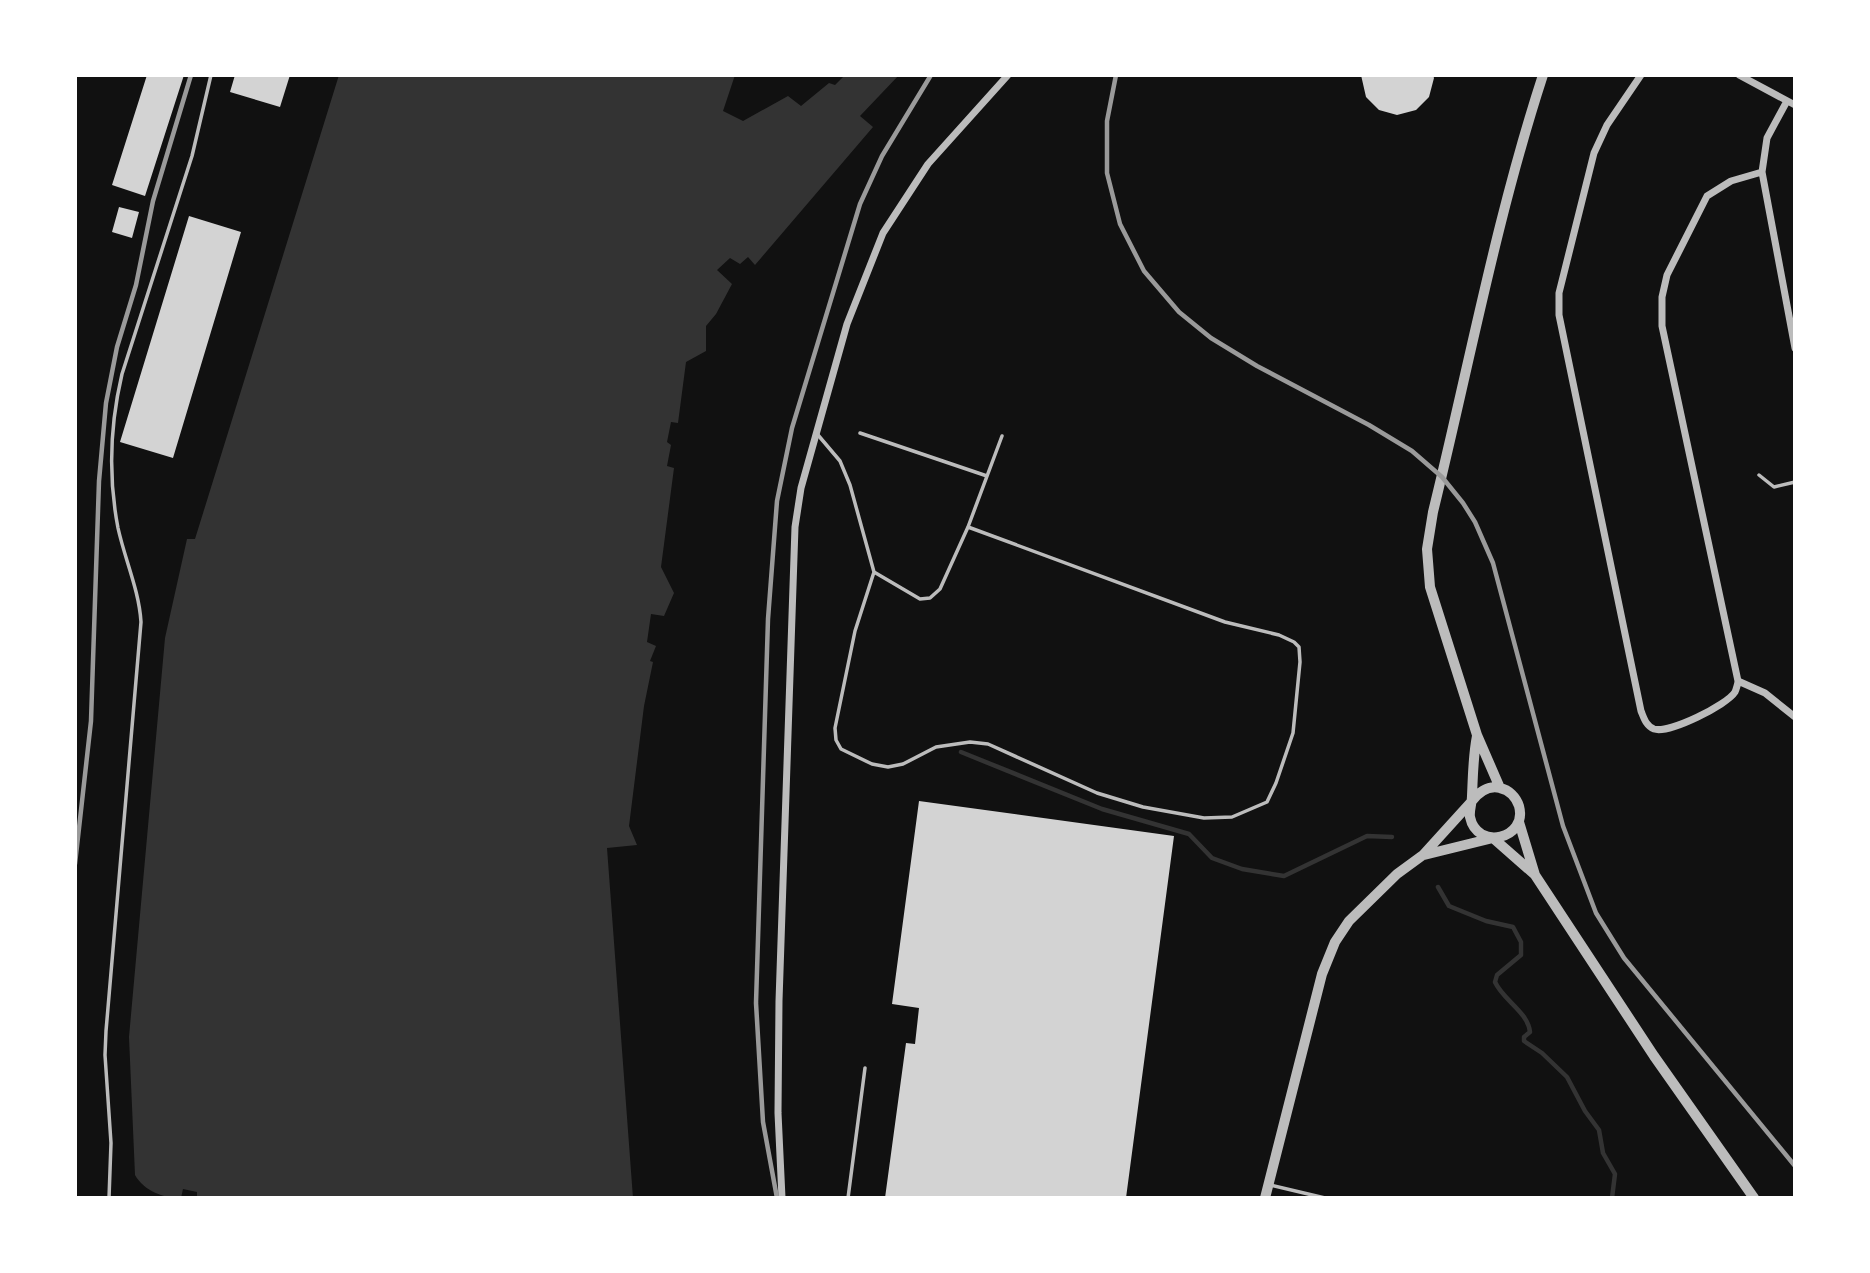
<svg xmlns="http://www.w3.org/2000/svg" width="1870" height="1273" viewBox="0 0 1870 1273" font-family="'Fira Sans',sans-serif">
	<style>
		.water { fill: #333 }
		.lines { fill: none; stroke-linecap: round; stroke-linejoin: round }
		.stream { stroke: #333; stroke-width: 4.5 }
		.building { fill: #d3d3d3 }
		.service { stroke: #bcbcbc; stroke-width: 3.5 }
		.minor { stroke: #bcbcbc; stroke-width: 7 }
		.tertiary { stroke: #bcbcbc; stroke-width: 10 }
		.rail { stroke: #9a9a9a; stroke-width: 4.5 }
	</style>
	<rect width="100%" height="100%" fill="#111"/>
	<!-- water -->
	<path class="water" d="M339,75H735L723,111L743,121L788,96L801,106L829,83L835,85L845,75H899L860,116L873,127L755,265L748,257L740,264L730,258L717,270L732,284L716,314L706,326V351L686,362L678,423L671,422L667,442L671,445L667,466L674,468L661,567L674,593L664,616L651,614L647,642L656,646L650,661L653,662L644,706L629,826L637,845L607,848L633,1198H197V1192L183,1189L181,1198C163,1198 144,1191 135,1175L129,1037L165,638L187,539H195Z"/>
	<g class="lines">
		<!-- stream -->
		<path class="stream" d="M961,752L1102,809L1189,834L1212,858L1242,869L1284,876L1367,836L1392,837
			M1438,887L1449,906L1486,921L1513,927L1521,942V955L1497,975L1495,982C1503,1000 1528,1012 1530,1032L1524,1037V1041L1542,1053L1567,1077L1585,1111L1599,1130L1603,1153L1615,1174L1612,1198"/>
	</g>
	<!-- building -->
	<path class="building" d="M147,75H184L145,196L112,185Z
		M235,75H290L280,107L230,92Z
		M1361,75H1433L1434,78L1429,97L1416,110L1397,115L1379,110L1366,97Z
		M119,207L139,212L132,238L112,232Z
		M189,216L241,232L173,458L120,442Z
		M919,801L1174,836L1126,1198H885L906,1043L915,1044L919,1008L892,1004Z"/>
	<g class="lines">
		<!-- service -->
		<path class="service" d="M860,433L987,476
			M818,435L840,461L850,485L874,572L855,631L835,728L836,740L841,749L872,764L888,767L903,764L936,747L970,742L988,744L1097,793L1143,807L1204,818L1232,817L1267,802L1276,783L1293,733L1300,662L1299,647L1294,642L1279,635L1225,622L968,527
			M1759,475L1774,487L1795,482
			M874,572L920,599L930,598L940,589L968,527L1002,436
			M1270,1185L1325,1198
			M109,1198L111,1143L105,1055L106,1031L141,622C139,590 125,560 118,528C108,476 110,425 122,374L192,156L211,75
			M848,1198L865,1068"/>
		<!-- minor -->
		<path class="minor" d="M1641,75L1607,125L1594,153L1559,293V315L1641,711C1644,718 1646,726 1654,729C1669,734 1727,705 1735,692C1736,690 1738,683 1738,681L1662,326V297L1667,275L1707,196L1731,181L1762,172
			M1739,75L1795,105
			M1787,101L1767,138L1762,172L1795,348
			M1738,681L1765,693L1795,717
			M782,1198L778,1113L779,1001L795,527L801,488L847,324L883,233L928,164L1008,75"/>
		<!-- tertiary -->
		<path class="tertiary" d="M1500,788L1477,735L1430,587L1427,549L1433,512C1469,366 1496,219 1543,75
			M1519,822L1535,875L1654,1056L1754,1198
			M1424,855L1493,838L1534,874
			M1265,1198L1322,974L1335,942L1349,921L1397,874L1423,855L1472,801C1479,792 1488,785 1500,788C1509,790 1516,797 1519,806C1528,839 1477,851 1470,817C1469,810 1472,804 1472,796C1473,775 1473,756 1477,736"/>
		<!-- rail -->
		<path class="rail" d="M1116,75L1107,121V173L1120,224L1144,271L1179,312L1211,338L1257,366L1369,425L1412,451L1442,477L1463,503L1475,522L1493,563L1563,826L1596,913L1624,958L1795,1166
			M75,864L91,721L99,481L106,403L117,347L136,285L153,201L191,75
			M777,1198L763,1122L756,1003L768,619L777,501L792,428L860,204L882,156L931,75"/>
	</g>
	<!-- border -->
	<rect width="1870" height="1273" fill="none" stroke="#ffffff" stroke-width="154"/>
</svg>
